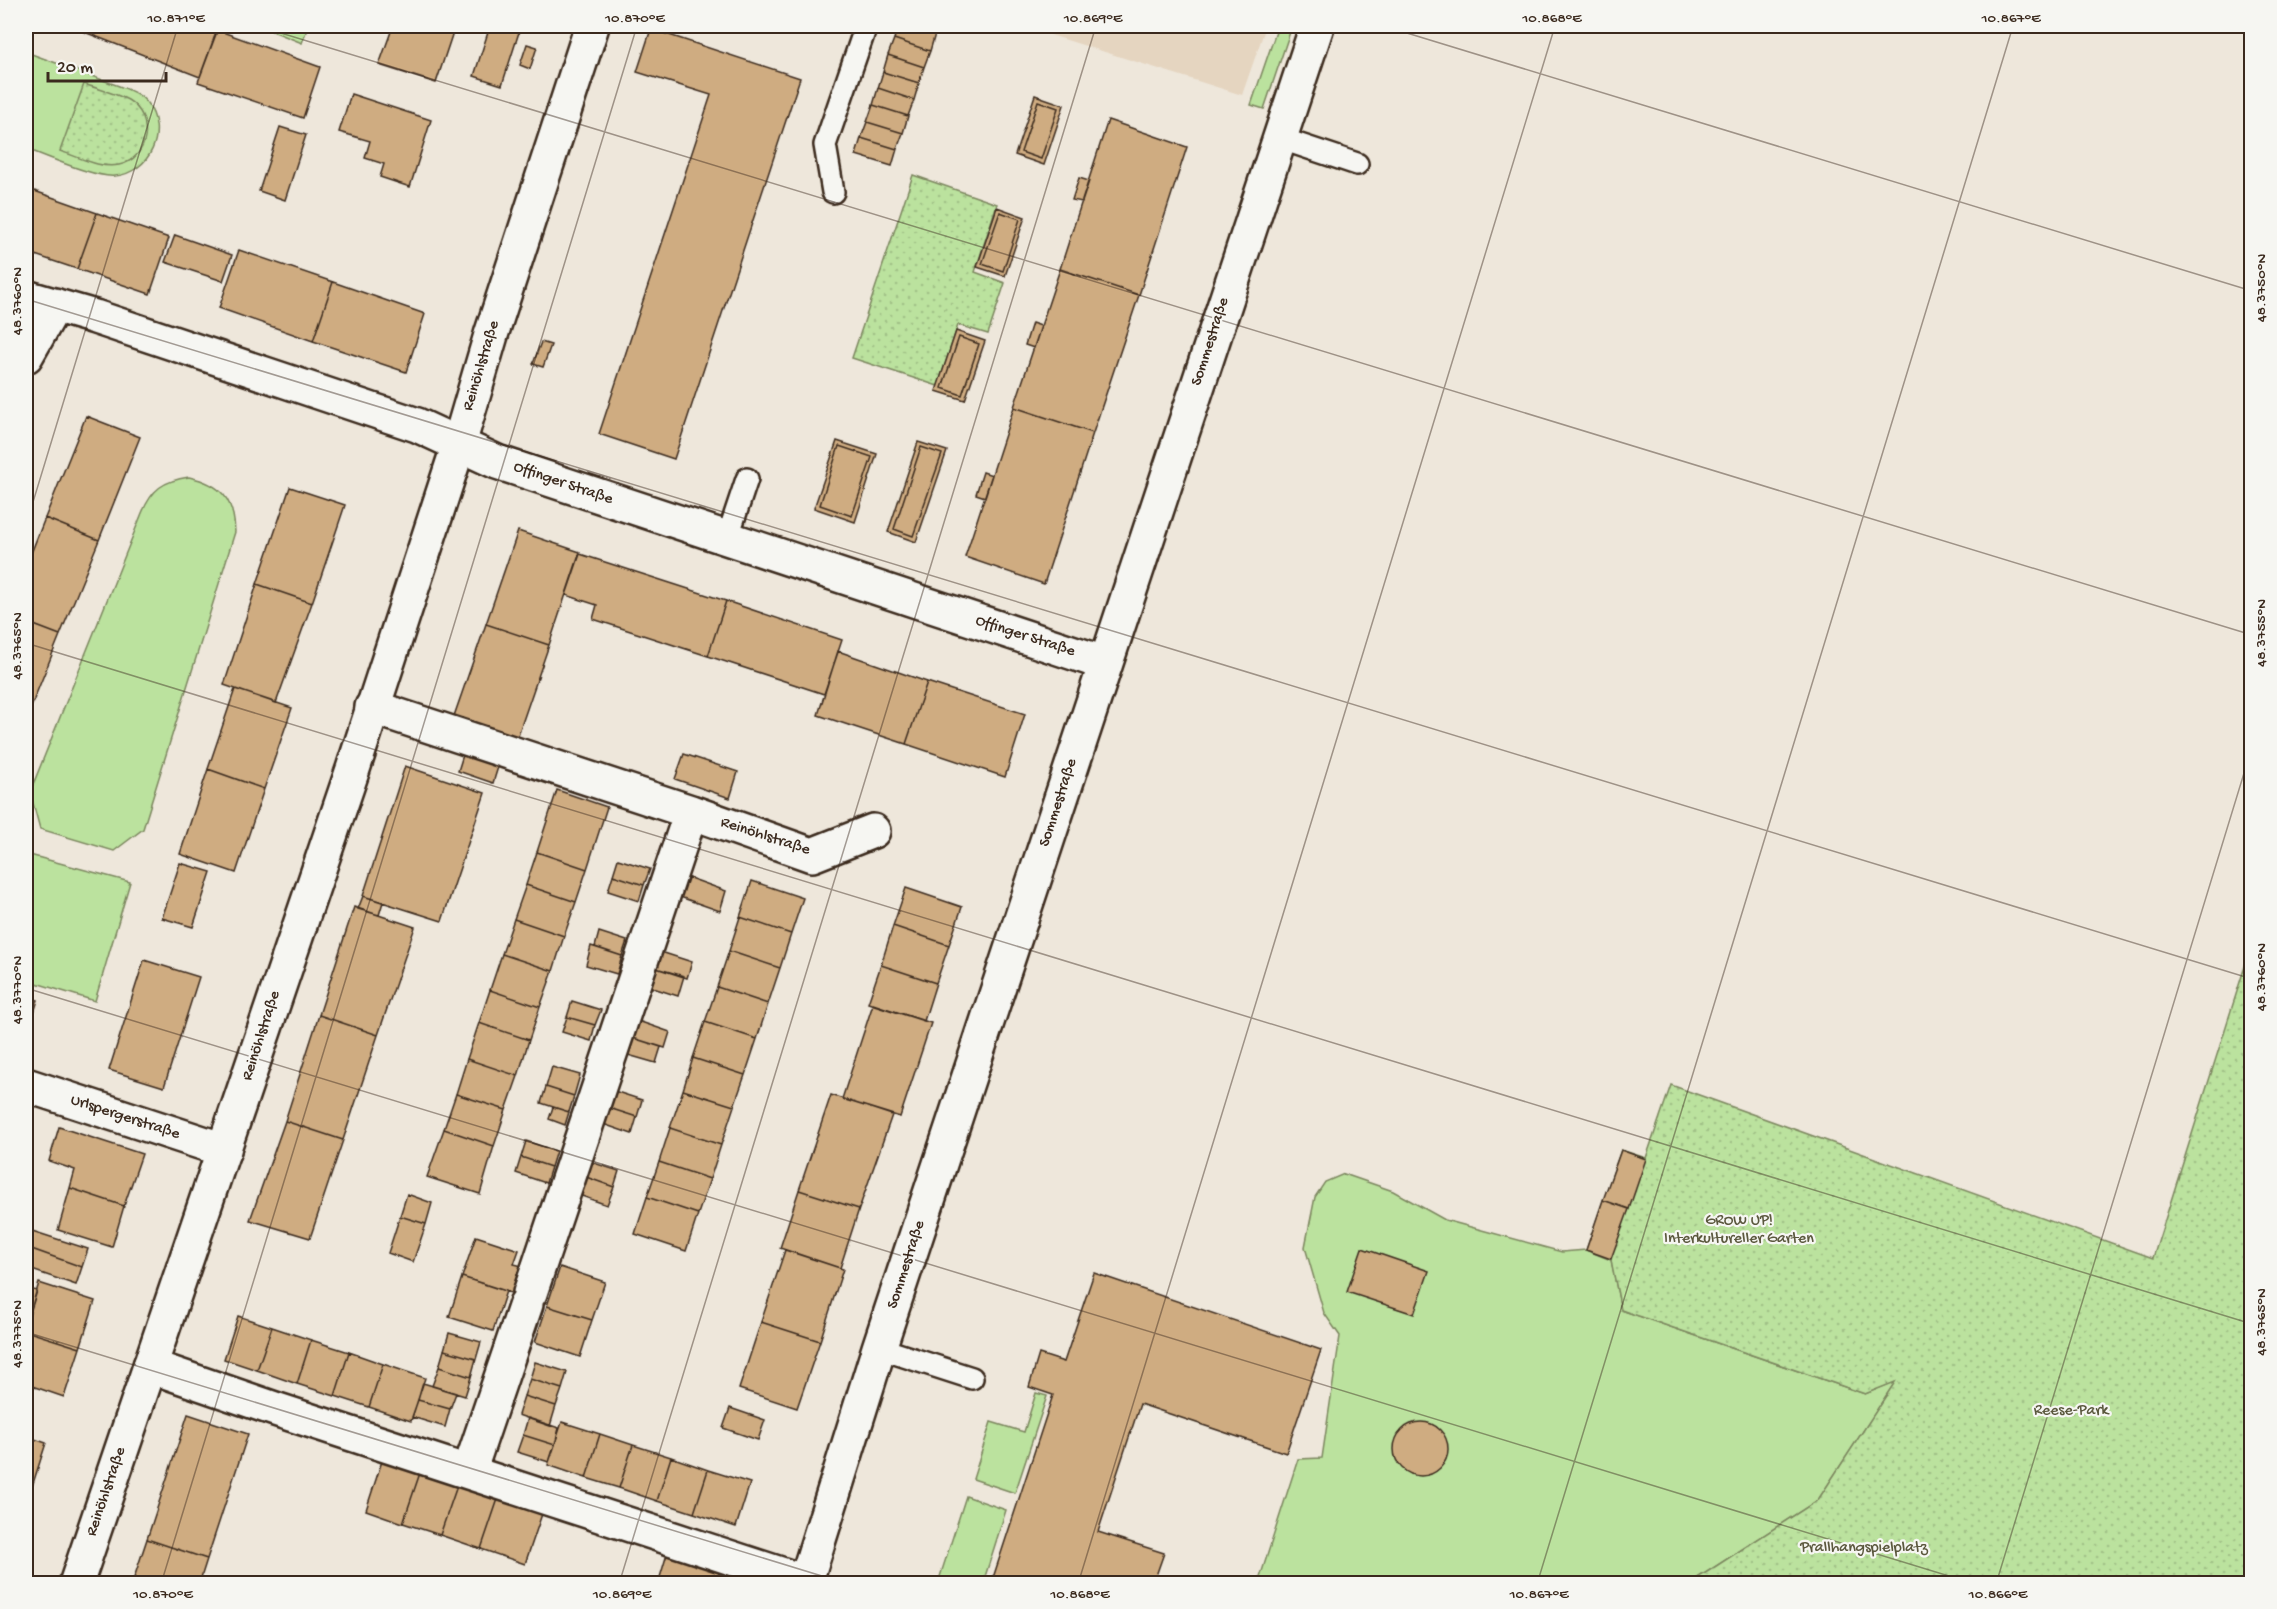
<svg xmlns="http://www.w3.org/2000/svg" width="2277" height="1609" viewBox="0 0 2277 1609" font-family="'Gochi Hand',sans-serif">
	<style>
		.built { fill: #e5d5c0 }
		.grass { fill: #bbe29e; stroke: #7b865e; stroke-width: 1.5 }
		.park { fill: url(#park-dots); stroke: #7b865e; stroke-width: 1.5 }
		.building { fill: #cfac81; stroke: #3b2a1e; stroke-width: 1.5; fill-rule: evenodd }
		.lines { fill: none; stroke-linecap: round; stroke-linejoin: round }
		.service-casing { stroke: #3b2a1e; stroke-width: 26 }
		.minor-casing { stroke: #3b2a1e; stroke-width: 38 }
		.tertiary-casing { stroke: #3b2a1e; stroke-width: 38 }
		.service { stroke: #f6f6f2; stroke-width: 21 }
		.minor { stroke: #f6f6f2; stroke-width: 33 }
		.tertiary { stroke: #f6f6f2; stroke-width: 33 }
		.ticks { fill: none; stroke: #3b2a1e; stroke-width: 1.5; stroke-opacity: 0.45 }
		.labels { text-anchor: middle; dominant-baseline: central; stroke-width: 4.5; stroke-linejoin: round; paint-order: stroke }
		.street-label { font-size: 16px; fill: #3b2a1e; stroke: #f6f6f2 }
		.park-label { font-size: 16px; fill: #5b583e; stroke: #f6f6f2 }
		.neatline { fill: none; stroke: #3b2a1e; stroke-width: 2 }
		.ticks-label { font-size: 15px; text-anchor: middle; fill: #3b2a1e }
	</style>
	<defs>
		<pattern id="park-dots" width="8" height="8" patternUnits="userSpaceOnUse" patternTransform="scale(1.5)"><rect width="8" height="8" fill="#bbe29e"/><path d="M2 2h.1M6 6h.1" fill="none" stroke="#a2c288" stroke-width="1.8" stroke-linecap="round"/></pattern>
	</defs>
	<rect width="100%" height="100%" fill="#eee7db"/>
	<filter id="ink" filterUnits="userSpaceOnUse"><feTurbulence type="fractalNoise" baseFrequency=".0167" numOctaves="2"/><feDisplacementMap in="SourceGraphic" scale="12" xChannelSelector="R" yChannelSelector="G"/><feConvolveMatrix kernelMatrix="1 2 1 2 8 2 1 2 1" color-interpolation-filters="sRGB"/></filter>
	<g filter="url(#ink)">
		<!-- built -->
		<path class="built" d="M1022,26H1266L1242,95Z"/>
		<!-- grass -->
		<path class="grass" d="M260,26H308L302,43Z
			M1278,26H1292L1264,109L1251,105Z
			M26,52L119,86C129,90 141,94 147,103C169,131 150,173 115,176C94,178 47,156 26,149Z
			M189,477C221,484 234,499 235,532L143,829L114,851L40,829L30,792L142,513C152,489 163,481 189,477Z
			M26,854L130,882L95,1001L26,980Z
			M1344,1174L1393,1191L1445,1220L1562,1252L1586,1250L1611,1259L1621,1310L1865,1394L1896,1381L1818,1500L1690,1583L1258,1584L1298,1459L1322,1458L1340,1336L1324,1313L1305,1247L1315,1197L1325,1182Z
			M1036,1393L1047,1396L1015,1493L973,1479L991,1422L1024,1432Z
			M966,1496L1006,1510L983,1583H938Z"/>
		<!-- park -->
		<path class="park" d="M84,84C98,89 115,93 128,100C155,116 150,158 119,165C100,169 79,157 60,151Z
			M913,175L997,204L975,272L1005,283L988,334L958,325L938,386L852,358Z
			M2251,947V1583H1690L1818,1500L1895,1382L1865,1394L1621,1310L1611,1260L1586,1250L1621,1150L1646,1158L1671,1085L2153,1258Z"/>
		<!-- building -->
		<path class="building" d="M69,26H219L200,77Z
			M393,26H455L436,83L379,65Z
			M490,26H521L502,85L474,76Z
			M898,26H908L935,34L930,51L894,39Z
			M651,29L800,78L674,459L599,434L711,95L637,72Z
			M217,30L320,67L303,118L198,82Z
			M894,39L930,51L924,67L888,55Z
			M527,44L537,47L530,69L520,65Z
			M888,55L924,67L919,83L883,72Z
			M883,72L919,83L914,100L878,88Z
			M878,88L914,100L908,116L873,105Z
			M351,94L431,120L410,187L380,177L384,164L365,158L370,141L339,132Z
			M1035,95L1064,105L1044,165L1015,155ZM1038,101L1058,108L1041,159L1021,152Z
			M1038,101L1058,108L1041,159L1021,152Z
			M873,105L908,116L903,133L867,122Z
			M1108,120L1187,147L1139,295L1060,269Z
			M867,122L903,133L897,149L861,138Z
			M280,127L306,135L285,200L259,191Z
			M861,138L897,149L892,166L856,155Z
			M1079,178L1089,181L1082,202L1072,200Z
			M26,188L97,213L77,269L26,252Z
			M997,207L1025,217L1005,276L977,267ZM1000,212L1020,219L1003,271L982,264Z
			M1000,212L1020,219L1003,271L982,264Z
			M97,213L169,238L150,294L77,269Z
			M175,235L232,255L223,281L165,262Z
			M239,250L333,282L313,341L219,308Z
			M1060,269L1139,295L1093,433L1014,407Z
			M333,282L425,314L406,372L313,341Z
			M1032,323L1041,326L1034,348L1025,345Z
			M956,331L985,341L965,400L936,391ZM959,337L979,344L962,395L942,388Z
			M959,337L979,344L962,395L942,388Z
			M541,342L551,345L543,367L533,364Z
			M1014,407L1093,433L1044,584L965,557Z
			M86,416L140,437L99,540L45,518Z
			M837,441L877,454L855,522L814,508ZM839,446L872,457L852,516L820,505Z
			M918,442L947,451L916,542L888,532ZM921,447L942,454L913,536L894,529Z
			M839,446L872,457L852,516L820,505Z
			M921,447L942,454L913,536L894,529Z
			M983,472L992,475L985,497L976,494Z
			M290,487L345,505L312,603L257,584Z
			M45,518L99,540L60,635L26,622V566Z
			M518,531L580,552L549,645L486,624Z
			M580,554L726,601L708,656L593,619L597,605L566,595Z
			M257,584L312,603L276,703L224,685Z
			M726,601L842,640L824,694L708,656Z
			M26,622L60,635L26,719Z
			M486,624L549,645L517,738L454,716Z
			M838,651L927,682L906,744L818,715Z
			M927,682L1025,714L1005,777L906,744Z
			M235,689L292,708L264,789L208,769Z
			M684,754L738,772L730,798L675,779Z
			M463,755L498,767L493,783L458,771Z
			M405,766L485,793L442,921L363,896Z
			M208,769L264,789L236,873L180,854Z
			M557,790L607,807L587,869L537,852Z
			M537,852L587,869L576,902L526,885Z
			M618,859L650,869L644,885L613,875Z
			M180,863L211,872L193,927L162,918Z
			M613,875L644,885L639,901L608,891Z
			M687,877L726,891L720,911L680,897Z
			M752,881L803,898L791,934L740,917Z
			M526,885L576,902L564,936L514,919Z
			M906,888L962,907L949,945L893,926Z
			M363,896L383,902L379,915L358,909Z
			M354,907L415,927L378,1035L319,1015Z
			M740,917L791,934L780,968L729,951Z
			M514,919L564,936L553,971L502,954Z
			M893,926L949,945L936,983L881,965Z
			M599,932L627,941L622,956L595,947Z
			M591,946L622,956L617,974L586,965Z
			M729,951L780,968L768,1004L717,987Z
			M661,952L692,962L687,978L656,968Z
			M502,954L553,971L540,1007L490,990Z
			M144,960L199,977L164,1087L109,1070Z
			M881,965L936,983L924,1021L868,1003Z
			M656,968L684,976L678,996L650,987Z
			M717,987L768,1004L757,1039L705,1022Z
			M490,990L540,1007L529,1040L479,1023Z
			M26,996L38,1000L26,1038Z
			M572,1001L601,1010L595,1025L567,1017Z
			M873,1004L931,1023L900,1117L842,1099Z
			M319,1015L378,1035L343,1140L285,1121Z
			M567,1017L595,1025L591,1041L562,1032Z
			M638,1021L670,1032L665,1048L633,1038Z
			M705,1022L757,1039L745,1075L693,1058Z
			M479,1023L529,1040L518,1076L467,1059Z
			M633,1038L661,1047L656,1063L628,1055Z
			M693,1058L745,1075L734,1106L683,1090Z
			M467,1059L518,1076L506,1110L456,1094Z
			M552,1067L580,1075L574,1096L546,1087Z
			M546,1087L574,1096L569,1112L541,1103Z
			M683,1090L734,1106L721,1145L670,1128Z
			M614,1091L642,1100L637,1117L609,1108Z
			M456,1094L506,1110L494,1146L444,1129Z
			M831,1095L892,1115L859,1209L799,1190Z
			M553,1107L569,1112L565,1125L549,1119Z
			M609,1108L637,1117L632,1134L603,1124Z
			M285,1121L343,1140L310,1238L250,1220Z
			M59,1127L142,1154L124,1206L70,1188L75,1170L49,1161Z
			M670,1128L721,1145L710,1179L659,1162Z
			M444,1129L494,1146L480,1194L427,1177Z
			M526,1141L556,1151L551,1167L521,1157Z
			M1621,1150L1646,1159L1629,1209L1603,1200Z
			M521,1157L551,1167L546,1183L516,1173Z
			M591,1162L619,1171L614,1187L586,1177Z
			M659,1162L710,1179L698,1214L647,1197Z
			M586,1177L614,1187L607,1205L579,1195Z
			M70,1188L124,1206L112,1247L58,1230Z
			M799,1190L859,1209L840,1268L780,1248Z
			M407,1194L432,1203L426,1224L400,1216Z
			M647,1197L698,1214L686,1251L635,1234Z
			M1603,1200L1629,1209L1611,1259L1586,1250Z
			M400,1216L426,1224L413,1262L388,1253Z
			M26,1229L88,1249L82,1267L26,1247Z
			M476,1236L519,1250L514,1264L526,1267L517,1295L462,1277Z
			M26,1247L82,1267L76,1285L26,1268Z
			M1362,1248L1429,1271L1414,1314L1347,1292Z
			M785,1250L843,1269L820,1341L761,1322Z
			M560,1267L605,1282L592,1320L547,1306Z
			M1094,1273L1321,1350L1286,1453L1140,1404L1098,1532L1164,1553L1153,1584H991L1053,1395L1029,1387L1039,1354L1064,1362Z
			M462,1277L506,1291L493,1331L449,1317Z
			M39,1283L95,1301L80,1348L26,1331V1325Z
			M26,1288L37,1291L26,1325Z
			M547,1306L592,1320L580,1357L535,1342Z
			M238,1316L272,1327L257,1370L224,1359Z
			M761,1322L820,1341L797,1408L739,1389Z
			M272,1327L311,1340L297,1384L257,1370Z
			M26,1331L80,1348L64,1397L26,1384Z
			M449,1333L481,1342L476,1359L444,1350Z
			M311,1340L349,1352L335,1396L297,1384Z
			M444,1350L476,1359L471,1377L439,1367Z
			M349,1352L383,1364L369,1407L335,1396Z
			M535,1362L567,1372L562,1389L530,1379Z
			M383,1364L425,1378L411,1421L369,1407Z
			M439,1367L471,1377L465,1396L432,1386Z
			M530,1379L562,1389L556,1406L524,1396Z
			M423,1383L456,1393L450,1409L418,1400Z
			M524,1396L556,1406L550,1426L518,1415Z
			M418,1400L450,1409L445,1427L412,1417Z
			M730,1408L765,1420L758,1440L723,1428Z
			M188,1414L248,1434L207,1559L147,1539Z
			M528,1418L559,1428L555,1445L523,1435Z
			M562,1422L600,1434L586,1478L548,1465Z
			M1394 1449a27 27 0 1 1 54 0a27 27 0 1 1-54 0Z
			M600,1434L633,1445L619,1488L586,1478Z
			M523,1435L555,1445L549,1462L517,1452Z
			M26,1436L46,1443L28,1499H26Z
			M633,1445L671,1457L657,1501L619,1488Z
			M671,1457L708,1470L694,1513L657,1501Z
			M383,1458L421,1470L403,1523L366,1510Z
			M421,1470L458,1483L440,1535L403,1523Z
			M708,1470L750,1483L736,1527L694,1513Z
			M458,1483L499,1496L481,1549L440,1535Z
			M499,1496L543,1511L525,1564L481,1549Z
			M147,1539L207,1559L199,1584H132Z
			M667,1554L720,1571L716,1584H658Z"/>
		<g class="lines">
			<!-- service casing -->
			<g class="service-casing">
				<path id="service" d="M1279,138L1357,164
					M833,192L825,145L866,26
					M727,539L747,479
					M879,1348L972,1378"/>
			</g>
			<!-- minor casing -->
			<g class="minor-casing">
				<path id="minor" d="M26,297L95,317L417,425L497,462L1104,663
					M26,356L55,305
					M372,707L691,812
					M26,1085L224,1150
					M530,1293L691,812L812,855L873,831
					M150,1366L275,1409L805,1582
					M469,1472L526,1304
					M805,1584L879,1348L1317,26"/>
			</g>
			<!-- tertiary casing -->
			<g class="tertiary-casing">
				<path id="tertiary" d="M76,1584L353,769L459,444L491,335L592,26"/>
			</g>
			<!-- service -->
			<use href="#service" class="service"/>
			<!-- minor -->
			<use href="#minor" class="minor"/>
			<!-- tertiary -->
			<use href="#tertiary" class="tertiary"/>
		</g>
	</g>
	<!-- ticks -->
	<path class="ticks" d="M258,26L2252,635M1384,26L2252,291M26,299L2252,979M26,525L178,26M26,643L2252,1324M26,988L1975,1584M26,1332L848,1584M161,1584L637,26M619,1584L1096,26M1078,1584L1555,26M1537,1584L2013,26M1996,1584L2252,747"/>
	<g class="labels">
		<!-- street labels -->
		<g class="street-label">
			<text transform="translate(1211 342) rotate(-72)">Sommestraße</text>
			<text transform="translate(482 366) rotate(-73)">Reinöhlstraße</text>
			<text transform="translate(563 484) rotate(19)">Offinger Straße</text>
			<text transform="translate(1025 637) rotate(18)">Offinger Straße</text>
			<text transform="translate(1059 803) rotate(-72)">Sommestraße</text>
			<text transform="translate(765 837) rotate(18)">Reinöhlstraße</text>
			<text transform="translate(262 1036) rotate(-72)">Reinöhlstraße</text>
			<text transform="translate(125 1118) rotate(18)">Urlspergerstraße</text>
			<text transform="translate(907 1265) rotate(-72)">Sommestraße</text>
			<text transform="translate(107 1492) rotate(-71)">Reinöhlstraße</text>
		</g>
		<!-- park labels -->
		<g class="park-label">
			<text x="1739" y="1221">GROW UP!<tspan x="1739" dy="18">Interkultureller Garten</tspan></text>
			<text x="2071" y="1411">Reese-Park</text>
			<text x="1864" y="1548">Prallhangspielplatz</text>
		</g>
	</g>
	<!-- margin -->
	<rect width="2277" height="1609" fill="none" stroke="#f6f6f2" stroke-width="66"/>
	<!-- scale -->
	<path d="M48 72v9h118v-9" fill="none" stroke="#3b2a1e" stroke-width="3"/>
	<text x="57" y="72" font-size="18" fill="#3b2a1e" stroke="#f6f6f2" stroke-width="4.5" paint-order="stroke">20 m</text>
	<rect x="33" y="33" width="2211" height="1543" class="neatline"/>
	<g class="ticks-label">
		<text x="176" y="22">10.871°E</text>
		<text x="635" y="22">10.870°E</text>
		<text x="1093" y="22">10.869°E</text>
		<text x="1552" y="22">10.868°E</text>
		<text x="2011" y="22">10.867°E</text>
		<text transform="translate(2260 288) rotate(-90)" y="5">48.3750°N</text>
		<text transform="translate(16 301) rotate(-90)" y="5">48.3760°N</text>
		<text transform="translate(2260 633) rotate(-90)" y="5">48.3755°N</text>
		<text transform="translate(16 646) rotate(-90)" y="5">48.3765°N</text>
		<text transform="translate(2260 977) rotate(-90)" y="5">48.3760°N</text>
		<text transform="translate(16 990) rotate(-90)" y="5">48.3770°N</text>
		<text transform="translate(2260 1322) rotate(-90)" y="5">48.3765°N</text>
		<text transform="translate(16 1334) rotate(-90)" y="5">48.3775°N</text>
		<text x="163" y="1598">10.870°E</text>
		<text x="622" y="1598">10.869°E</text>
		<text x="1080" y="1598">10.868°E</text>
		<text x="1539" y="1598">10.867°E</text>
		<text x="1998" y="1598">10.866°E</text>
	</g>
</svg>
